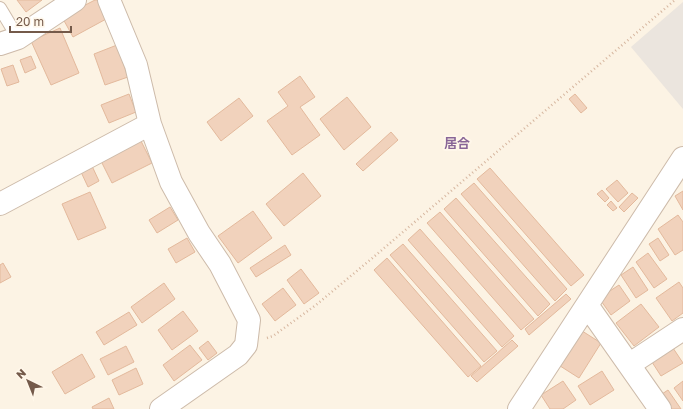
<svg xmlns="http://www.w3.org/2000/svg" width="683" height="409" viewBox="0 0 683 409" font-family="'Golos Text','Noto Sans JP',sans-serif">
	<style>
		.industrial { fill: #ebe5de }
		.building { fill: #f1d2bc; stroke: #e3b99c }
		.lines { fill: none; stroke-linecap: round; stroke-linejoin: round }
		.service-casing { stroke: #cdbbaa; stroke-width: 14 }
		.minor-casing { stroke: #cdbbaa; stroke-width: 24 }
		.path { stroke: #d6b69f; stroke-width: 2.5; stroke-dasharray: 1 3; stroke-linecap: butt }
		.service { stroke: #fff; stroke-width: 12 }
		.minor { stroke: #fff; stroke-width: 22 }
		.labels { text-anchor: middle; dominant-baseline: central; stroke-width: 4; stroke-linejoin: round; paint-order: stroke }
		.neighbourhood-label { font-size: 13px; font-weight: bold; fill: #886597; stroke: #fff7ea }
	</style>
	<rect width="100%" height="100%" fill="#fcf3e4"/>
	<!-- industrial -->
	<path class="industrial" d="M683,2V109L631,47Z"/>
	<!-- building -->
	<path class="building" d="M17,0H42L26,12Z
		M95,0H99L108,18L73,37L62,17Z
		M60,28L79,73L51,85L31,41Z
		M117,45L128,77L105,85L94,54Z
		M31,56L36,68L25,73L20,60Z
		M13,65L19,82L7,86L1,69Z
		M300,76L315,97L300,107L320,135L292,155L267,121L288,106L278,92Z
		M129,94L136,112L109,123L101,105Z
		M575,94L587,108L581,113L569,99Z
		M347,97L371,127L344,150L320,119Z
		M239,98L253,116L221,141L207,122Z
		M391,132L398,140L363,171L356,164Z
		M141,141L152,163L112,183L101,161Z
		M92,166L99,181L88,187L81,172Z
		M490,168L584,275L571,286L477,179Z
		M303,173L321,196L284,226L266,204Z
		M617,180L628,193L618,202L606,189Z
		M474,183L567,289L555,301L461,194Z
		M602,190L609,198L605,202L597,194Z
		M683,191V210L675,196Z
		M90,192L106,228L78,240L62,204Z
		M632,193L638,198L624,212L619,207Z
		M456,198L550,304L538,316L444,209Z
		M611,201L617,208L613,211L607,205Z
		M170,207L178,220L157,233L149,220Z
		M253,211L272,238L238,263L218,236Z
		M440,212L534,319L521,330L427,223Z
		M678,215L683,222V250L675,255L658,229Z
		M420,229L514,336L502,347L408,240Z
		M187,238L195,252L176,263L168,249Z
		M658,238L669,255L660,261L649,244Z
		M403,244L497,351L484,362L390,255Z
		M285,245L291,255L256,277L250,268Z
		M648,253L667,279L654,288L636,262Z
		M387,258L481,366L468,377L374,270Z
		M3,263L11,277L0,283V265Z
		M633,267L648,290L636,298L621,275Z
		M301,269L319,293L304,304L287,280Z
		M679,282L683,288V313L672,321L656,298Z
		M164,283L175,299L142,323L131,307Z
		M619,285L630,301L611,315L599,298Z
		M283,288L296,305L275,321L262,304Z
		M566,294L571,299L529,335L525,329Z
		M641,304L659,327L634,346L616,323Z
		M183,311L198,331L172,350L158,330Z
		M129,312L137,325L104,345L96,332Z
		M579,329L601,343L579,378L557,364Z
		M512,340L518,346L477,382L471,376Z
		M208,341L217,353L208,360L199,348Z
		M190,345L202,360L174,381L163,365Z
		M671,345L683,363L661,376L650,359Z
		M126,346L134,362L108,375L100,359Z
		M82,354L95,377L65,394L52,372Z
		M136,368L143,384L119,395L112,380Z
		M602,371L614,390L590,405L578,386Z
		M563,381L576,400L563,409H550L541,395Z
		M683,381V401L674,388Z
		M668,390L681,409H668L659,396Z
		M109,398L114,409H93L92,407Z"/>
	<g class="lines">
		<!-- service casing -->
		<g class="service-casing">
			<path id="service" d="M0,8L18,38"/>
		</g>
		<!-- minor casing -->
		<g class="minor-casing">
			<path id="minor" d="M109,0L136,65L150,124L171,182L199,233L220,264L249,320L246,345L238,355L161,409
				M0,44L18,38L75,0
				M0,204L150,124
				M587,305L660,409
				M630,364L683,329
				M519,409L683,158"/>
		</g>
		<!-- path -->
		<path class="path" d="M267,338L273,336L316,305L376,255L675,0"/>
		<!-- service -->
		<use href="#service" class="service"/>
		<!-- minor -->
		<use href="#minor" class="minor"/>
	</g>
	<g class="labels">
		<!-- neighbourhood labels -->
		<g class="neighbourhood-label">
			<text x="457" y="143">居合</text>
		</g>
	</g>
	<!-- north arrow -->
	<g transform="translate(28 381) rotate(317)" stroke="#fff7ea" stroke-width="3" paint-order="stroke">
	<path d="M0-3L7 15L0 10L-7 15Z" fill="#745a4a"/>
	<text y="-6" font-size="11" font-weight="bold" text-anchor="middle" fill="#745a4a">N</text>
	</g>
	<!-- scale -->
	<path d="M10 26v6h61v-6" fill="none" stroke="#745a4a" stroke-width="2"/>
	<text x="16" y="26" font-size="12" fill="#745a4a" stroke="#fff7ea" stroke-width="3" paint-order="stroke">20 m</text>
</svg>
